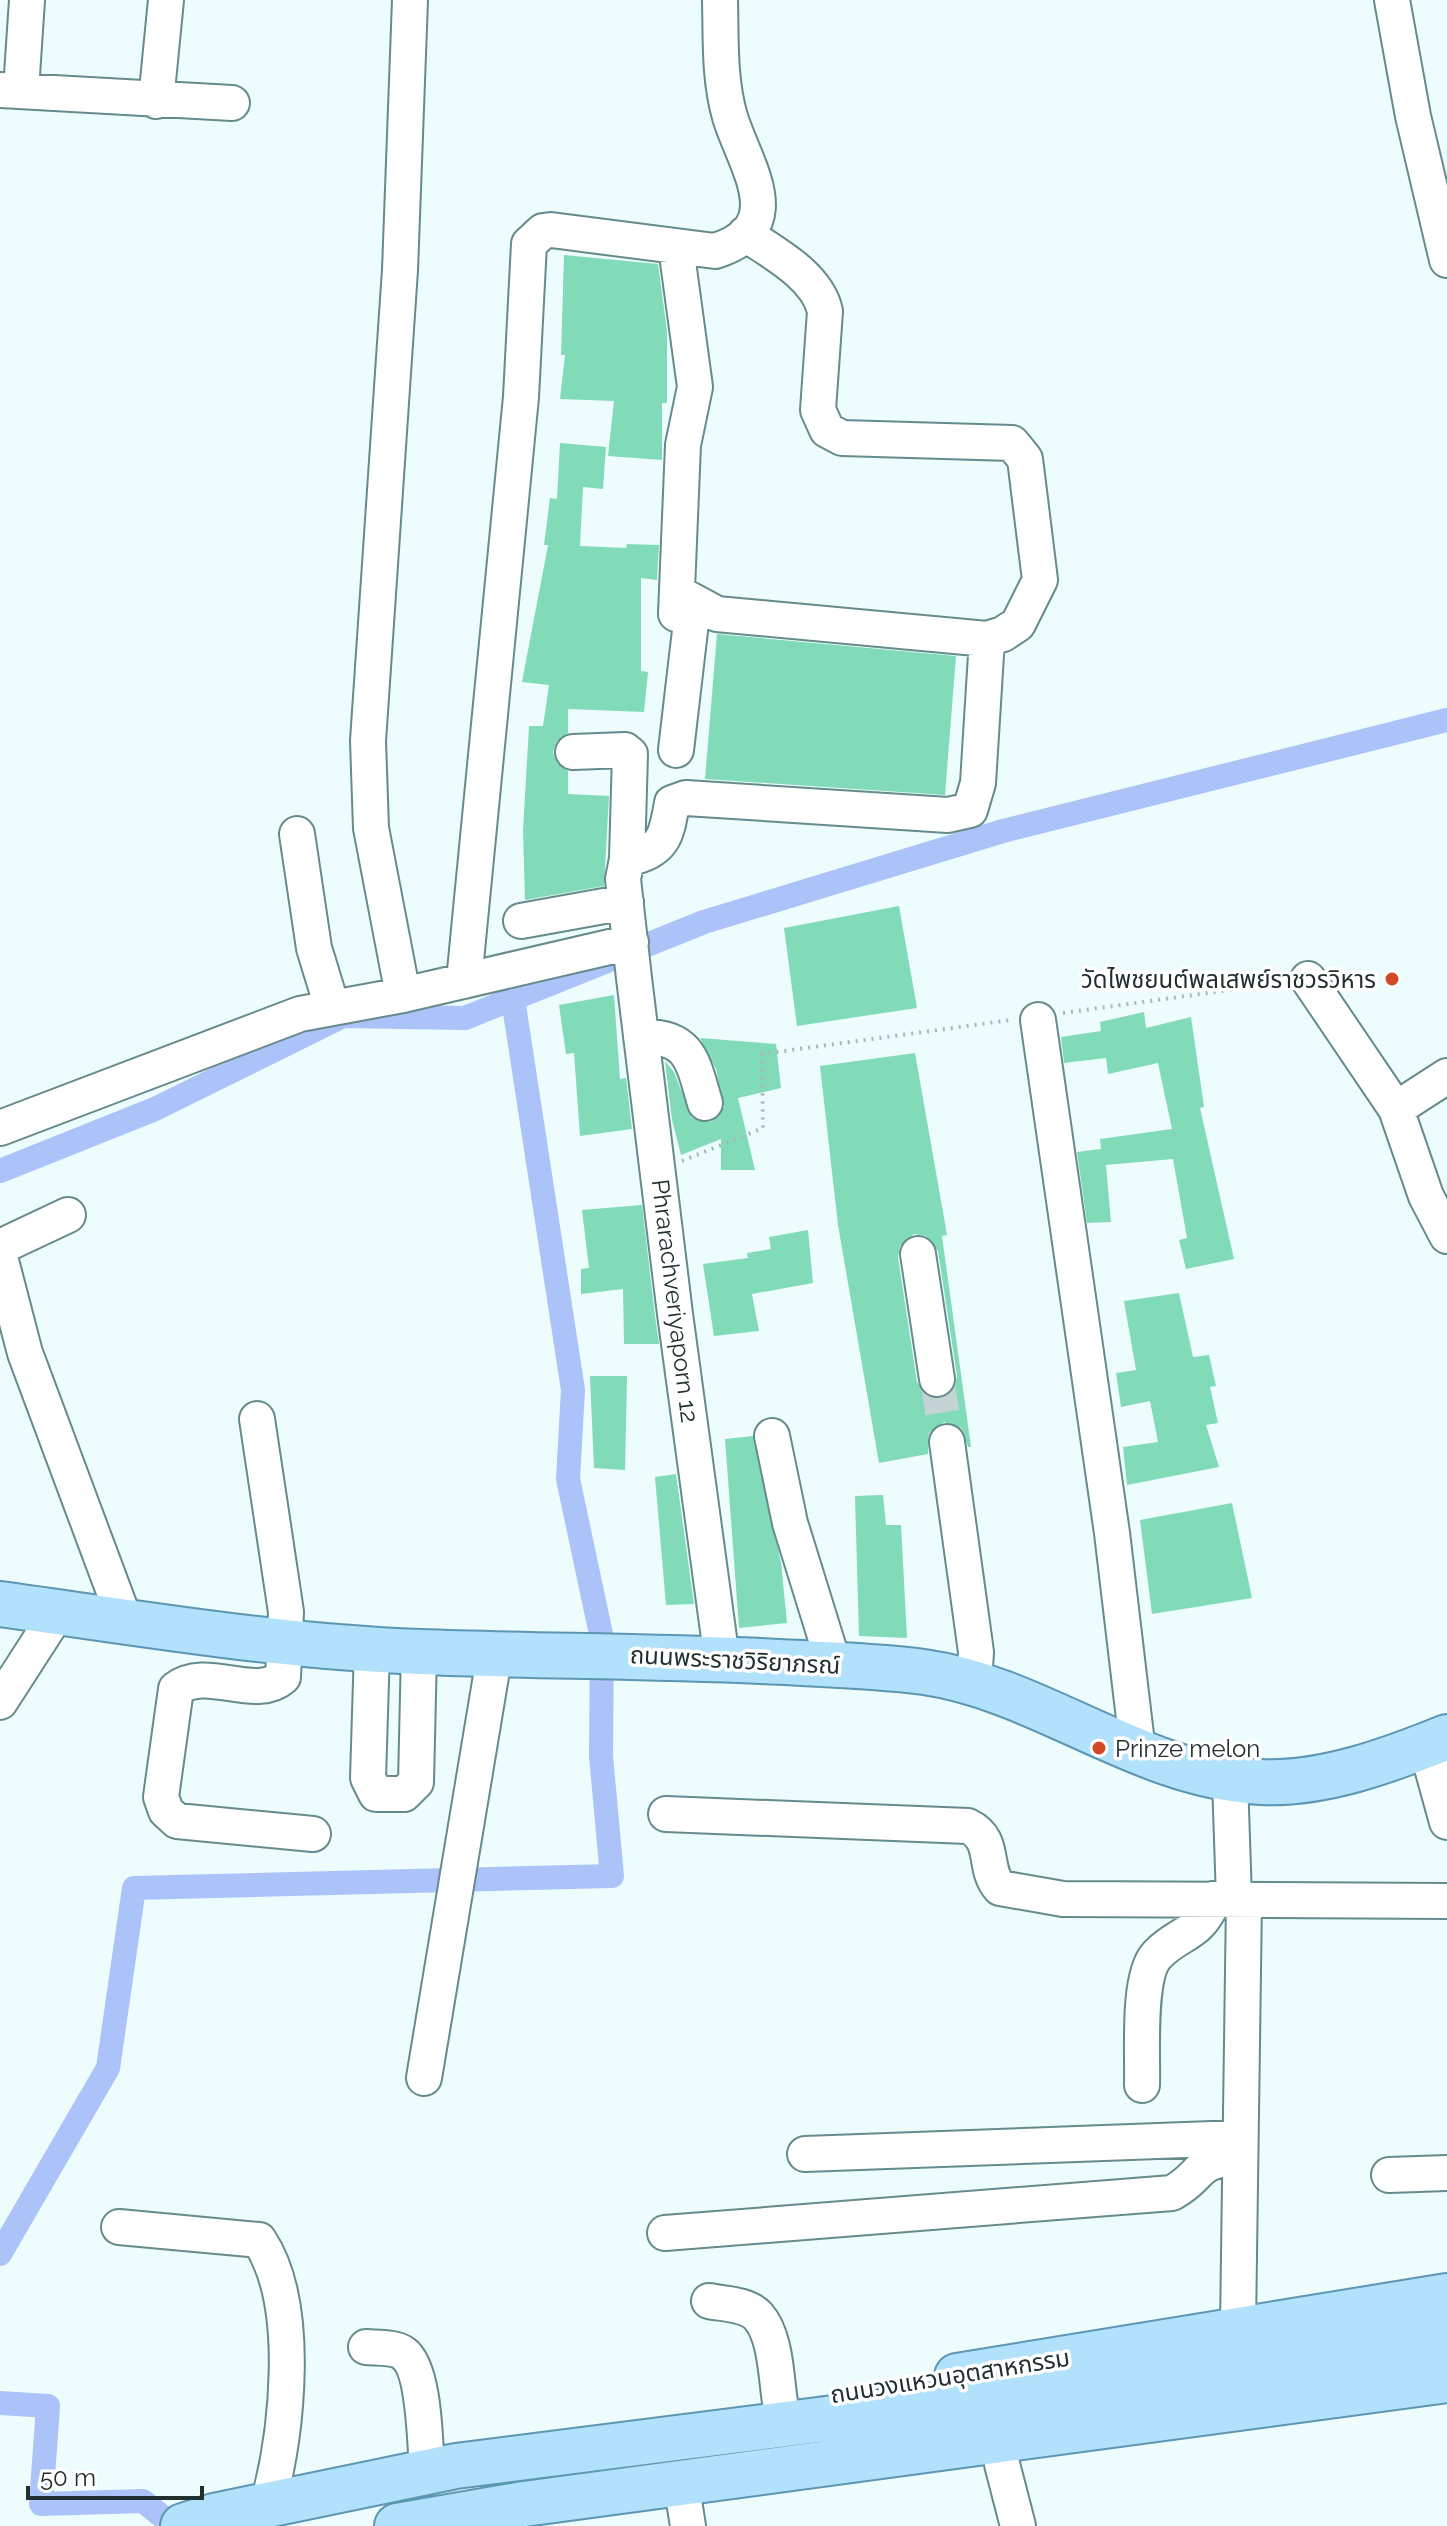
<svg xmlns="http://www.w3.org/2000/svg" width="1447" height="2526" viewBox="0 0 1447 2526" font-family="Raleway,'Noto Sans Thai',sans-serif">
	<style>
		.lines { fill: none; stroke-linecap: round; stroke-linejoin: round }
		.canal { stroke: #abc3f8; stroke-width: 24 }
		.building { fill: #81dbb8; fill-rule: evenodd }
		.minor-tunnel { stroke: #c4d3d4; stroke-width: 34; stroke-dasharray: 34 17; stroke-linecap: butt }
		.minor-casing { stroke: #658b8c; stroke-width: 38 }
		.major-casing { stroke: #5d96b2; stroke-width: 48 }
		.path { stroke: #a8b7b8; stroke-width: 4; stroke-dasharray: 2 6; stroke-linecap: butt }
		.minor { stroke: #fff; stroke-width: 34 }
		.major { stroke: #b2e1fb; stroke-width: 44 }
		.poi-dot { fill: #d34926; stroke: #fff; stroke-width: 3 }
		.labels { text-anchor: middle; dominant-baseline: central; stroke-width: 7; stroke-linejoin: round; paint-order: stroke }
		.poi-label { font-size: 24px; fill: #203031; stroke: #fff; text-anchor: end }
		.street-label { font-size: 24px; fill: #203031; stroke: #fff }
	</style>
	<rect width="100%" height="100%" fill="#edfcfd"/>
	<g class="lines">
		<!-- canal -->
		<path class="canal" d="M0,1171L155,1109L343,1016L465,1018L704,922L1003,831L1447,720
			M0,2254L108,2068L134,1888L612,1876L601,1756L602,1639L568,1479L573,1390L513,999
			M0,2403L48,2406L41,2504L143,2501L174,2526"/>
	</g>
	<!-- building -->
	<path class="building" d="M564,255L658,264L667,331V403H662V460L608,456L614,401L560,399L565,355H561Z
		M560,443L606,447L603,489L583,487L580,546L626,548L627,544L659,545L657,580L641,578V671L648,672L644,712L568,709V733L556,742L553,752L557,763L568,771V794L609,796L604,886L525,900L523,831L529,726H543L549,685L522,682L548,545H544L550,498L557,499Z
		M717,634L956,656L945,795L705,779Z
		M899,906L917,1008L797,1026L784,928Z
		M614,995L620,1079L626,1078L632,1129L580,1136L574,1053L566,1054L559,1005Z
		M1144,1012L1146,1028L1191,1017L1204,1107L1200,1108L1234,1259L1186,1269L1179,1240L1187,1238L1173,1159L1106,1165L1111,1222L1087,1223L1077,1152L1101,1149L1100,1139L1172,1129L1158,1063L1108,1074L1106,1058L1064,1063L1061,1037L1101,1031L1100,1022Z
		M700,1038L776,1044L781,1088L738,1098L755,1170H721V1139L681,1155L672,1120L665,1061L674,1072L692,1118L711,1122L724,1107L716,1069Z
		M915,1053L947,1235L942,1236L971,1447H968L962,1429L944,1422L929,1434L928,1454L879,1463L838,1225L820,1066ZM914,1234L926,1236L938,1251L957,1376L955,1387L941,1399L929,1397L917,1382L898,1257L900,1246Z
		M642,1205L655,1316L659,1344H624L623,1289L581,1294V1269L589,1268L582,1210Z
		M808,1230L813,1283L752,1294L759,1331L714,1336L703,1264L748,1258L747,1253L771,1249L769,1237Z
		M1179,1293L1193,1357L1209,1355L1216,1386L1210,1387L1218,1423L1206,1425L1219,1467L1127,1485L1123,1447L1158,1442L1150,1401L1121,1407L1116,1373L1136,1370L1124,1301Z
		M590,1376H627L625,1470L594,1468Z
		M753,1436L781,1562L787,1623L739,1628L725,1439Z
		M676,1474L694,1604L666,1605L655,1477Z
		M883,1495L886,1525H901L907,1638L859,1636L855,1496Z
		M1232,1503L1252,1598L1152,1614L1140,1520Z"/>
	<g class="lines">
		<!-- minor-tunnel -->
		<path class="minor-tunnel" d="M937,1379L947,1442"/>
		<!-- minor casing -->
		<g class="minor-casing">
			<path id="minor" d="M1392,0L1413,116L1447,260
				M0,90L232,103
				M21,90L27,0
				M156,101L166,0
				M676,247L695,387L683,445L676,614
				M676,750L691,622L678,593L717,614L987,639L1003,634L1018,624L1040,580L1025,459L1012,443L842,438L827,430L818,410L825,311C817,276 774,253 745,234
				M573,752L625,750L630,754L627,859
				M297,834L314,948L332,1007
				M521,921L626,902
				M1308,979L1396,1109L1426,1196L1447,1236
				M464,981L521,397L529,244L543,231L551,230L715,251C792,227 745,166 730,117C719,79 721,39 720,0
				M403,995L371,828L368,741L400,270L410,0
				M1038,1020L1112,1533L1138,1752
				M641,1037C691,1035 693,1063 705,1103
				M1396,1109L1447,1076
				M0,1128L300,1014L403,995L631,942
				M0,1247L68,1215
				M918,1254L937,1379
				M0,1257L25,1353L125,1621
				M257,1419L286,1612L283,1677C255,1702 207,1665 176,1689L161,1797L166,1811L177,1821L313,1834
				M772,1436L790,1523L834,1665
				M947,1442L976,1652L974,1683
				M372,1649L368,1778L376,1794H404L416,1782L419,1652
				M722,1660L675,1314L634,978L623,879L627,859C664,850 666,838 672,803L686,798L948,815L970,810L978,783L987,639
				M0,1702L58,1612
				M1426,1746L1447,1822
				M1230,1779L1234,1899
				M666,1814L968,1826C997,1840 982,1868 1000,1888L1063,1899L1447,1901
				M424,2078L495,1652
				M1142,2085C1143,2055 1137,1976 1157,1955C1181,1930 1198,1938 1214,1899
				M805,2154L1239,2138
				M1389,2175L1447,2173
				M119,2227L259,2240C302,2304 287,2433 268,2504
				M665,2233L1172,2193C1206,2174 1191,2162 1239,2157
				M709,2301C724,2304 747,2304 758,2316C776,2336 776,2377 780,2402
				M1238,2327L1244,1900
				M366,2347C377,2348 395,2347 403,2353C425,2368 425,2445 427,2471
				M1002,2464L1018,2526
				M681,2482L688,2526"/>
		</g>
		<!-- major casing -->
		<g class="major-casing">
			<path id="major" d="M0,1604C140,1623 279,1647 420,1652C534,1656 647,1656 761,1661C815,1664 870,1665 924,1672C1042,1689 1139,1776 1261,1782C1323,1785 1390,1760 1447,1737
				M957,2376L1447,2296
				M183,2526L214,2516L456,2466L1447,2340
				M397,2526L524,2504L1447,2380"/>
		</g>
		<!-- path -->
		<path class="path" d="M1063,1013L1280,983
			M682,1161L763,1128L762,1054L1011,1020"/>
		<!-- minor -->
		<use href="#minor" class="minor"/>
		<!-- major -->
		<use href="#major" class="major"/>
	</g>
	<!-- markers -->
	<g class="poi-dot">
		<circle cx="1392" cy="979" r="8"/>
		<circle cx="1099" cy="1748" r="8"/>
	</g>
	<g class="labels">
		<!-- poi labels -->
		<g class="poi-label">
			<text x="1376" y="979">วัดไพชยนต์พลเสพย์ราชวรวิหาร</text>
			<text x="1115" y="1748" text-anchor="start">Prinze melon</text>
		</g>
		<!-- street labels -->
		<g class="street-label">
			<text transform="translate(675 1301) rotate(83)">Phrarachveriyaporn 12</text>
			<text transform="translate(735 1660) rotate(3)">ถนนพระราชวิริยาภรณ์</text>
			<text transform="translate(950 2376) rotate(-9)">ถนนวงแหวนอุตสาหกรรม</text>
		</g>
	</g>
	<!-- scale -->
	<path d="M28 2486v12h174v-12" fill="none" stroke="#203031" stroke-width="4"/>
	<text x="40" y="2486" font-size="24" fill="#203031" stroke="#ffffff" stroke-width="6" paint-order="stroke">50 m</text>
</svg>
